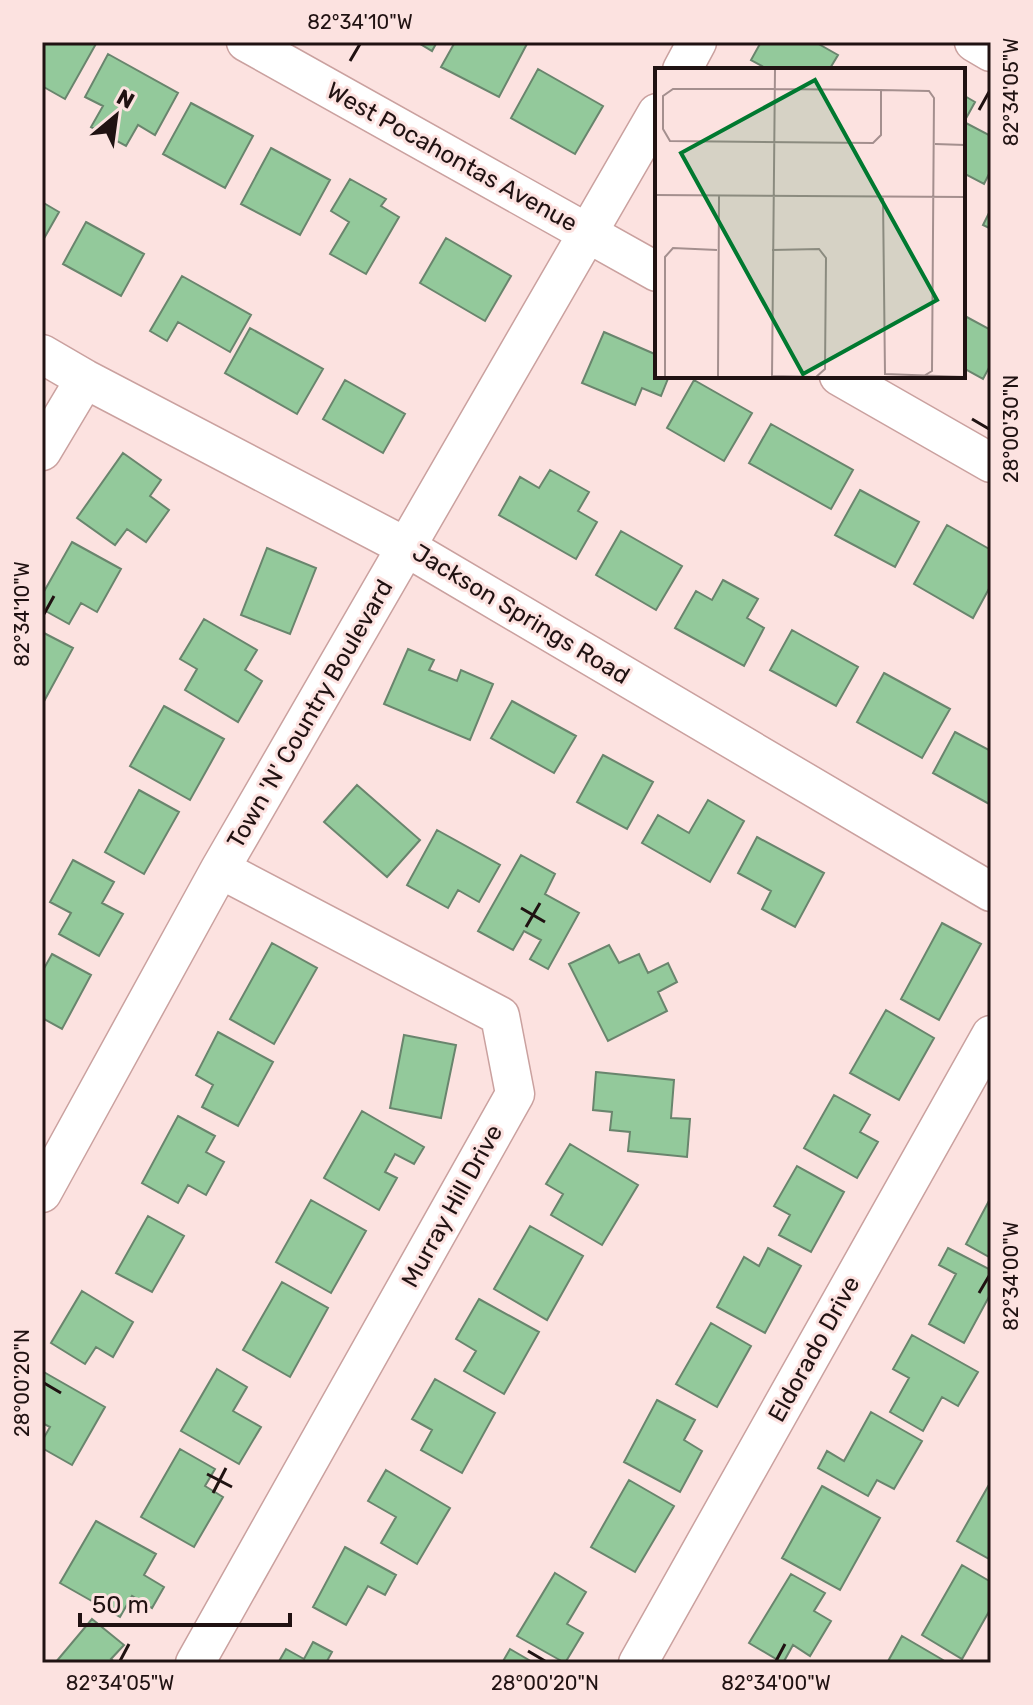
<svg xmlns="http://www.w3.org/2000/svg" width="1033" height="1705" viewBox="0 0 1033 1705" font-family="Rubik,sans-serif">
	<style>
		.building { fill: #93c99b; stroke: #69856d; stroke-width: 2 }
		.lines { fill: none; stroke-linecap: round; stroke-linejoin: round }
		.minor-casing { stroke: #caa19f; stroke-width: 41 }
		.minor { stroke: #fff; stroke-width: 38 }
		.ticks { fill: none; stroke: #201212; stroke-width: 3 }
		.labels { text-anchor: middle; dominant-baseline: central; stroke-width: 6; stroke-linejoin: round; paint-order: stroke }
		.street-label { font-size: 24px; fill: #201212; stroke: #fce2e0 }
		.inset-road { fill: none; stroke: #a48f8e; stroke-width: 2 }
		.view { fill: #007930; fill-opacity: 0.15; stroke: #007930; stroke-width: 4 }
		.inset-edge { fill: none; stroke: #201212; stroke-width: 4 }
		.neatline { fill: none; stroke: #201212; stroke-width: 3 }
		.ticks-label { font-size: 20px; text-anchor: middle; fill: #201212 }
	</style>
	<rect width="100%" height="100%" fill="#fce2e0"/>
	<!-- building -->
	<path class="building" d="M42,42H97L65,99L42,86Z
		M417,42H437L432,51Z
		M455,42H528L499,97L441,67Z
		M761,42H815L838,55L829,70H769L751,60Z
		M108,54L178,93L155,135L138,125L126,146L91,127L103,106L85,97Z
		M538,69L603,106L575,154L511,118Z
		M963,95L975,102L964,122L991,136V170L984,184L963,173Z
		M191,103L253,136L225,188L163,154Z
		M271,148L330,180L300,235L241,204Z
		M350,179L386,199L381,206L399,217L366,274L330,254L349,222L331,211Z
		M42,202L59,212L42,242Z
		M991,209V229L983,225Z
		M86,222L144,254L121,296L63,264Z
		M446,238L511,276L485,321L420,283Z
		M182,276L251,315L230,352L178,322L167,341L150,331Z
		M963,315L991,330V364L983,379L963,368Z
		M250,328L323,369L297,414L225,373Z
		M604,332L657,355V376H669L661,396L642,388L635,405L582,383Z
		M345,380L405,414L383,453L323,419Z
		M694,380L752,413L724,461L667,428Z
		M771,424L853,470L831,509L749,463Z
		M123,453L161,480L150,496L169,510L146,542L127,529L115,545L77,518Z
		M550,470L589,492L578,511L597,522L576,559L499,515L520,477L539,488Z
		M860,490L919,522L895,567L835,535Z
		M947,525L991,550V585L973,618L914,584Z
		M621,531L682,566L656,610L596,575Z
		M72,542L121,569L97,612L81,603L69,624L42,609V595Z
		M267,548L316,568L290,634L241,615Z
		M723,580L758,599L747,618L764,628L744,666L675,628L696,591L712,600Z
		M204,619L257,650L245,670L262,681L238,722L185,690L197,669L180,659Z
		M792,630L858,667L836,706L770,670Z
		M42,632L73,648L42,705Z
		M408,649L434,660L429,670L457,681L461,670L493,684L470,740L384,704Z
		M884,673L950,709L922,758L857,722Z
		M512,701L576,736L554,773L491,738Z
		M164,706L224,739L190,800L130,766Z
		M955,732L991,751V805L933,773Z
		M603,755L653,782L627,829L577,802Z
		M357,785L420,840L387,877L324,822Z
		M139,790L179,812L144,874L105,852Z
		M708,800L744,821L710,882L642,843L658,815L689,833Z
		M437,830L500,865L479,902L458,890L448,908L407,885Z
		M757,837L824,873L795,927L762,909L771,891L738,873Z
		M521,855L555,874L545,894L579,913L548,969L530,959L541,940L524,931L513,950L478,931Z
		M73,860L114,882L102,903L123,914L99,956L59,934L71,913L50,902Z
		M942,923L981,944L939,1020L901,999Z
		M272,943L317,968L274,1044L230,1019Z
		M609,945L619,963L639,954L648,973L668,963L677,982L658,992L667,1011L608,1041L569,964Z
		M52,954L91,975L62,1029L42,1018V972Z
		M886,1010L934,1038L899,1100L850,1073Z
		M218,1032L273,1062L238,1126L202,1107L213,1085L196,1075Z
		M404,1035L456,1045L441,1118L390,1108Z
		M596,1072L674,1080L671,1118L690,1119L687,1157L628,1151L630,1132L610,1130L612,1112L593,1110Z
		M834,1095L870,1115L860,1132L878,1142L857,1178L804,1148Z
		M362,1111L424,1147L414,1164L395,1154L385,1172L397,1178L379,1210L324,1178Z
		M178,1116L215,1136L206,1152L224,1162L206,1195L188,1185L178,1203L142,1183Z
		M570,1144L638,1185L602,1245L551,1215L563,1194L546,1184Z
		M797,1166L844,1192L811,1252L779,1235L790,1215L774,1206Z
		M991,1197V1258L966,1244Z
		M311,1200L366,1231L331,1293L276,1262Z
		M148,1216L184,1236L152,1292L116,1273Z
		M530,1226L583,1256L547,1320L494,1289Z
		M768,1248L801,1266L765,1333L717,1307L744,1257L759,1266Z
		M948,1248L991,1270V1293L964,1343L929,1324L956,1274L939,1265Z
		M282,1282L328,1308L290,1377L243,1350Z
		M82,1291L133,1322L113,1357L96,1347L85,1364L51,1343Z
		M479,1299L539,1332L504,1394L464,1371L476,1351L456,1339Z
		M711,1323L751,1346L717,1407L676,1384Z
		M912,1335L978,1372L958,1406L942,1397L923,1431L890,1412L909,1378L893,1369Z
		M217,1369L247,1387L233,1411L261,1427L239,1464L181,1431Z
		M42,1371L105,1407L72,1465L42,1448V1441L50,1427L42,1423Z
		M435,1379L495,1413L462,1473L421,1450L432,1430L412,1419Z
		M657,1400L695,1420L684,1440L702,1451L680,1492L624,1462Z
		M871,1412L922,1441L894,1489L877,1480L868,1496L818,1468L827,1451L844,1461Z
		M180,1449L215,1469L205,1486L223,1497L194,1547L141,1517Z
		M386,1470L450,1508L417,1564L381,1543L396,1517L368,1501Z
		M629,1480L674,1506L635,1572L591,1547Z
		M990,1483L991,1484V1560L957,1541Z
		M822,1486L880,1518L840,1590L782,1558Z
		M96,1521L156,1554L144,1575L164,1587L152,1608L132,1596L120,1617L60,1583Z
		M345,1547L396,1575L385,1595L368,1586L346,1625L313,1607Z
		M962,1565L991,1582V1608L962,1659L922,1635Z
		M555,1573L586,1592L567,1624L583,1633L565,1663L517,1636Z
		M791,1574L825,1593L814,1611L831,1621L810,1656L793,1645L783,1663L749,1643Z
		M92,1619L124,1645L111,1659L116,1663H55Z
		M902,1636L943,1660L941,1663H887Z
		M313,1642L332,1652L326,1663H278L286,1649L304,1659Z
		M510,1649L534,1663H502Z"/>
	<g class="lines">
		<!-- minor casing -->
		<g class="minor-casing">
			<path id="minor" d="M246,42L657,272
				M974,42L991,52
				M682,70L697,42
				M42,354L85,379L406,547L991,892
				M839,376L991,463
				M42,451L85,379
				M42,1193L220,869L657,113
				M195,1663L515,1094L500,1016L220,869
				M638,1663L991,1035"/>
		</g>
		<!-- minor -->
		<use href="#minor" class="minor"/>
	</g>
	<!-- ticks -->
	<path class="ticks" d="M350,61L360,44M979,110L989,92M972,419L989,429M44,614L54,596M521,908L545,922M526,927L540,903M979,1293L989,1276M44,1383L61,1393M207,1474L232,1487M213,1493L226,1468M528,1651L545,1661M120,1661L129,1644M776,1661L785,1644"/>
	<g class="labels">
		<!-- street labels -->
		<g class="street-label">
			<text transform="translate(452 157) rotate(29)">West Pocahontas Avenue</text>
			<text transform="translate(521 614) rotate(31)">Jackson Springs Road</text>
			<text transform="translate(310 714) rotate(-60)">Town 'N' Country Boulevard</text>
			<text transform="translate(452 1206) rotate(-61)">Murray Hill Drive</text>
			<text transform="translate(814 1349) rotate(-61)">Eldorado Drive</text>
		</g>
	</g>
	<!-- overview -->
	<g transform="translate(655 68)">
		<rect width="310" height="310" fill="#fce2e0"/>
		<path class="inset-road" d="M226,22V67L218,75L15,73L8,61V28L18,21H120L226,22L274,23L279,30L277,303L267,309M280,76L310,77M0,127L310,129M228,130L230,306L310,309M117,182L164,181L171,190L170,301L161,309L117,308M10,309V189L18,180L62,182M63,309L64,128M117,309L120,1"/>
		<path class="view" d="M160,12L282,232L148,306L26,85Z"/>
		<rect width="310" height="310" class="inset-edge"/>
	</g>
	<!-- border -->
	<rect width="1033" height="1705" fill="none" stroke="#fce2e0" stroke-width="88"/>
	<!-- north arrow -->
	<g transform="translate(116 116) rotate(29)" stroke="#fce2e0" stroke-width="6" paint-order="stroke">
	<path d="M0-6L14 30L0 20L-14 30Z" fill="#201212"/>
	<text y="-12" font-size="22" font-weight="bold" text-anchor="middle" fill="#201212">N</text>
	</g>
	<!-- scale -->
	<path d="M80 1613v12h210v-12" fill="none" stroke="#201212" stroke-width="4"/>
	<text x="92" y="1613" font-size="24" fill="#201212" stroke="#fce2e0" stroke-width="6" paint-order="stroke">50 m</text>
	<rect x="44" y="44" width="945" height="1617" class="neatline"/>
	<g class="ticks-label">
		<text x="360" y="29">82°34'10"W</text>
		<text transform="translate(1011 92) rotate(-90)" y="7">82°34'05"W</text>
		<text transform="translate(1011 429) rotate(-90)" y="7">28°00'30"N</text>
		<text transform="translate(22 614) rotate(-90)" y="7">82°34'10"W</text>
		<text transform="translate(1011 1276) rotate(-90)" y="7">82°34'00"W</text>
		<text transform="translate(22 1383) rotate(-90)" y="7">28°00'20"N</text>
		<text x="120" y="1690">82°34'05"W</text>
		<text x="545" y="1690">28°00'20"N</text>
		<text x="776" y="1690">82°34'00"W</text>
	</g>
</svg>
